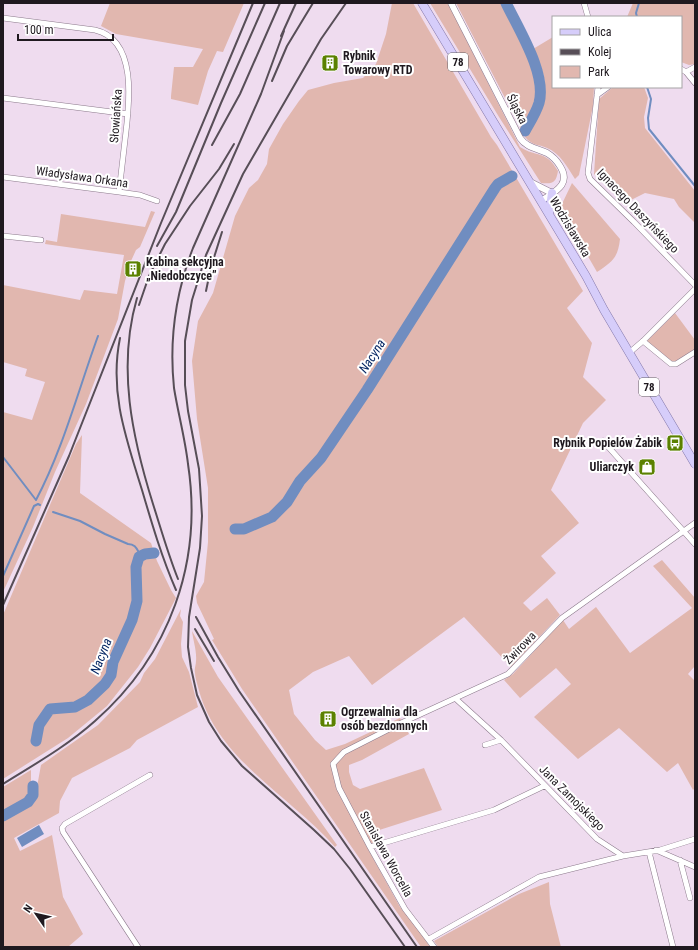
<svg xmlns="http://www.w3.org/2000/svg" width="698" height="950" viewBox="0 0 698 950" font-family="'Roboto Condensed',sans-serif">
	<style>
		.green { fill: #e1b7af }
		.water { fill: #708dc0 }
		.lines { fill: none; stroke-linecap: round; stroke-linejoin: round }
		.stream { stroke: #708dc0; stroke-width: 2 }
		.river { stroke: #708dc0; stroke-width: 11 }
		.minor-casing { stroke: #8c7a8c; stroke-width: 6 }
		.tertiary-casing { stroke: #8c7a8c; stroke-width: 7 }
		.primary-casing { stroke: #8479ab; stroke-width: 9 }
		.minor { stroke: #fff; stroke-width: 5 }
		.tertiary { stroke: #fff; stroke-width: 6 }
		.primary { stroke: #d6cdfa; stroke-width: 8 }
		.rail { stroke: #574e57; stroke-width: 2 }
		.labels { text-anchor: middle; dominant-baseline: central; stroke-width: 4; stroke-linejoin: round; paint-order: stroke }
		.shield { fill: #fff; stroke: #625e62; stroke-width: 1 }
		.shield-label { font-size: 11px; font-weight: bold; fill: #1f191f }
		.poi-label { font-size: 12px; font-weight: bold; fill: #1f191f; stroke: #fff; text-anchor: start }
		.street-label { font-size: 12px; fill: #1f191f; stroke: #fff }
		.water-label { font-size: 13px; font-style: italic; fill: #062764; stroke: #fff }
	</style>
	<rect width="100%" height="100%" fill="#efdcef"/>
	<!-- green -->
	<path class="green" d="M110,3H244L223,52L217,51L208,71L198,105L171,99V96L174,67H193L203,49L116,34L101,26Z
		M392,3H413L491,137L497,145L583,291L567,308L592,343L583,377L606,400L583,423L551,490L579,523L541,556L556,573L523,603L531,611L547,598L560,615L511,667L464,617L372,685L349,656L313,672L289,690L294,714L315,740L326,750L345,744L400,718L409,734L362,760L349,765V772L353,785L360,789L424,768L442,810L373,832L379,842L368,849L400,907L415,924L430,947H421L242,689L212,640L214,639L197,603L196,596L204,582L208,542V488L197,419L192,361L198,321L213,293L235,216L249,188L258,180L267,164L269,149L283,124L299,101L308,90L334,83L363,78L376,64L386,34Z
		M430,3H448L520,147C537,158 545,149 558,171C556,183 553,184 541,183L499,117Z
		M456,3H509L537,61L541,73L537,104H535L522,131Z
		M633,3H695V64L689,65L681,62V17H627Z
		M553,37V87H594L593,106L579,175L575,179C568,168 560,153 547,148C538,144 533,146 525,137C530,126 541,109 544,97C548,81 540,62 533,49Z
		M613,87H644L648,98L644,117L645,128L695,191V223L679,207L674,199L645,193L625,203L594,174L599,99Z
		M572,183L620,239C618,258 612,262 597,272L560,208Z
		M151,211L155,212L140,247L136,250L131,261L125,281L118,319L86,404L55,472L33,527L3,592V412L32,420L45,382L25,376L27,369L3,362V285L80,300L84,290L117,294L124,255L45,244L46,240L57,242L61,214L145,227Z
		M675,313L695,340V350L674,362H669L646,342Z
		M82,435L80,493L151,543L157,561L171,590L176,598L150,648L138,667L107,706L68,738L3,779V615L76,444Z
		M662,560L695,598V666L688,674L695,681V788L693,790L678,763L667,772L619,728L578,759L534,717L571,684L556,668L520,698L504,680L513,674L563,620L569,629L596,607L630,653L692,608L653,566Z
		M181,609L180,616L183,622L181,644L182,657L189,672L198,707L137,740L130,748L72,778L60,801L59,813L14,838L20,851L52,835L63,897L83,934L68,947H3V821L34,803L41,765L98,725L140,682L144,673L155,659Z
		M192,631L218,677L337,845L335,847C289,795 216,759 198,687C197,683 195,677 195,673C194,669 196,665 196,661C197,651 193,640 192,631Z
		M31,770V794L26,800L3,813V787Z
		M549,882L550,904L561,947H438L434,941L519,894Z"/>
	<!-- water -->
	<path class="water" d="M39,825L44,834L22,847L17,838Z"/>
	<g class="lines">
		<!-- stream -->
		<path class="stream" d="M637,17L636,13L639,3
			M647,87L651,99L648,118L649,129L695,186
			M3,457L36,500
			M36,500C63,449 78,391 98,336
			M53,512L80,521L105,534L128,544C136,544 137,550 141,556
			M3,576L34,506L38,504L40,505"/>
		<!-- river -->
		<path class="river" d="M506,3C519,30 547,74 539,103C536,113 530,122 525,131
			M235,529H244L272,517L287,502L300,481L321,458L367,390L495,188L498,184L512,176
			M36,741L39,725L50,709L75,707L88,700L105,684L111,675L113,662L132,620L137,601L136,567L139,557L145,554L154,553
			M3,816L28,802L33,795V786"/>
		<!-- minor casing -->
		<g class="minor-casing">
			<path id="minor" d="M584,3L588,17
				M3,18L95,30C139,40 129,107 125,140C123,157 121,174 119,192
				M681,69L686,72L695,83
				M686,72L695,67
				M598,87L588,173L590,179L634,222L695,285
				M597,95L608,87
				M3,98L128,114
				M3,177L119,192L140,195L157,201
				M3,236L41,240
				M643,341L671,364H676L695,352
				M629,353L643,341L695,289
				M603,441L695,544
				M456,699L501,740L597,839L623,856L660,850L695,839
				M485,745L501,740
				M370,847L494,810L544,786
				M656,850L695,867
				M649,852L673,947
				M680,860L690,898
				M429,939L539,877L623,856
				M138,947L63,832L62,828L65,824L150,775
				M434,947L405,909L370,847L339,788L333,764L344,752L399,724L508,674L562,618L695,523"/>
		</g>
		<!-- tertiary casing -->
		<g class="tertiary-casing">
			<path id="tertiary" d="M451,3L520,138C527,148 537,148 547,153C552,156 557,161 560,166C572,185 554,192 541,201
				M530,182L552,193"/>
		</g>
		<!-- primary casing -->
		<g class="primary-casing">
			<path id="primary" d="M422,3L586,276L604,310L695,464
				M549,214L552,193"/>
		</g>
		<!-- minor -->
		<use href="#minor" class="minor"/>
		<!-- tertiary -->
		<use href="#tertiary" class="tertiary"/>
		<!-- primary -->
		<use href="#primary" class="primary"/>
		<!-- rail -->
		<path class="rail" d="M346,3L321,39L243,174L206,255L192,300L185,341V385L188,411L199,469L202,516L200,548L189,617L188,647L191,668L197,695L209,722L221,741L242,766L314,830L334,849L350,869L405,947
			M281,36L296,3
			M272,81L287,46L313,3
			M212,145L240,94L280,3
			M157,246L176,212L221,103L265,3
			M206,291L211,267L222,232
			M137,298C117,367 132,437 153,504C161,529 168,554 178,579
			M139,305L149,276L165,244L190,206L219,169L234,144
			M120,338C109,392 126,438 142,490C152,524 162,558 176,590
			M3,605L69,456L161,223L253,3
			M196,617L218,657L239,691L417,947
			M195,629L214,661
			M3,784C35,764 67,746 95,721C170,655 203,562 188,464C185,438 178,413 174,388C169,340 176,292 193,248L261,94L284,31"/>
	</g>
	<!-- icons -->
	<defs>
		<g id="building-square" transform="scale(0.9)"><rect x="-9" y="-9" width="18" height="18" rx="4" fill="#5b8100" stroke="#fff"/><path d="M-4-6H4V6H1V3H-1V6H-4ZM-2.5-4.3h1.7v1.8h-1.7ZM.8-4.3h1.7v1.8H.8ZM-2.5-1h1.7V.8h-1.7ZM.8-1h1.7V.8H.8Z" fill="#fff"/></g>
		<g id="bus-square" transform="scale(0.9)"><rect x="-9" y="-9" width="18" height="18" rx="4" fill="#5b8100" stroke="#fff"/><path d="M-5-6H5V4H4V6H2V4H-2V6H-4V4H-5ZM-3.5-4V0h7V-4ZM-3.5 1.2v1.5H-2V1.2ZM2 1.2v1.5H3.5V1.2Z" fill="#fff"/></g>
		<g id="shop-square" transform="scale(0.9)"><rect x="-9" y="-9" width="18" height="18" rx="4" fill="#5b8100" stroke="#fff"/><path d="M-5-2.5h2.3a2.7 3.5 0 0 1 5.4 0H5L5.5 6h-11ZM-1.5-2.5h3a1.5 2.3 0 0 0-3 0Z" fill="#fff"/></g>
	</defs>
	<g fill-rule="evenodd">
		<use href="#building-square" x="330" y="63"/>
		<use href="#building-square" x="133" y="269"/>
		<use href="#bus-square" x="675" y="443"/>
		<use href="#shop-square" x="647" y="467"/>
		<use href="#building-square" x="328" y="719"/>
	</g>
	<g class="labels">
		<!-- shield labels -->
		<g class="shield">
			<rect x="448" y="53" width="20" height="18" rx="3"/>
			<rect x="639" y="378" width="20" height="18" rx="3"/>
		</g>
		<g class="shield-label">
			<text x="458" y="62">78</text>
			<text x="649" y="387">78</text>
		</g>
		<!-- poi labels -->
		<g class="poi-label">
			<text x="343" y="56">Rybnik<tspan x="343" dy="14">Towarowy RTD</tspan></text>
			<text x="146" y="262">Kabina sekcyjna<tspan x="146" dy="14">„Niedobczyce”</tspan></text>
			<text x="662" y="443" text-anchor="end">Rybnik Popielów Żabik</text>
			<text x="634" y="467" text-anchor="end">Uliarczyk</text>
			<text x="341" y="712">Ogrzewalnia dla<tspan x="341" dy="14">osób bezdomnych</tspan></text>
		</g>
		<!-- street labels -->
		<g class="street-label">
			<text transform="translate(517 109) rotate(63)">Śląska</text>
			<text transform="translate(116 116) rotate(-86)">Słowiańska</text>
			<text transform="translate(82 177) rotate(8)">Władysława Orkana</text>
			<text transform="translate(638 211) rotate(46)">Ignacego Daszyńskiego</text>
			<text transform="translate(570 227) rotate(59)">Wodzisławska</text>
			<text transform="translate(520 648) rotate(-46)">Żwirowa</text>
			<text transform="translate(572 798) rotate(45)">Jana Zamojskiego</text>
			<text transform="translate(386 854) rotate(61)">Stanisława Worcella</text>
		</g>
		<!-- water labels -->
		<g class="water-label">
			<text transform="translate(372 356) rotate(-57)">Nacyna</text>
			<text transform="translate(101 656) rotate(-69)">Nacyna</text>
		</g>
	</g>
	<!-- border -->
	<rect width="698" height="950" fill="none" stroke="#1f191f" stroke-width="8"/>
	<!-- legend -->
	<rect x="552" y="16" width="130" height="72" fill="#ffffff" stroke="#a5a3a5"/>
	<rect x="560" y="29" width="20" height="6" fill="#d6cdfa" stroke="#a5a3a5"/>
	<text x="588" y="36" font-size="12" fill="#1f191f">Ulica</text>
	<rect x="560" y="49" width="20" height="6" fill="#574e57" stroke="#a5a3a5"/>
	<text x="588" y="56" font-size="12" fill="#1f191f">Kolej</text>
	<rect x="560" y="66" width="20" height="12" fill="#e1b7af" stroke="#a5a3a5"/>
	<text x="588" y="76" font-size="12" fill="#1f191f">Park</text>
	<!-- north arrow -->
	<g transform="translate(36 914) rotate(304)" stroke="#ffffff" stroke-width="3" paint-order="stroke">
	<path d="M0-3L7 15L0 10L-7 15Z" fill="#1f191f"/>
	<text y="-6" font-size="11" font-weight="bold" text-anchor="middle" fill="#1f191f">N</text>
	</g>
	<!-- scale -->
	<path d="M18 34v6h95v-6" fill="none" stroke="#1f191f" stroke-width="2"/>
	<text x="24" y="34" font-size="12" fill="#1f191f" stroke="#ffffff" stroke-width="3" paint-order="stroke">100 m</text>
</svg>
